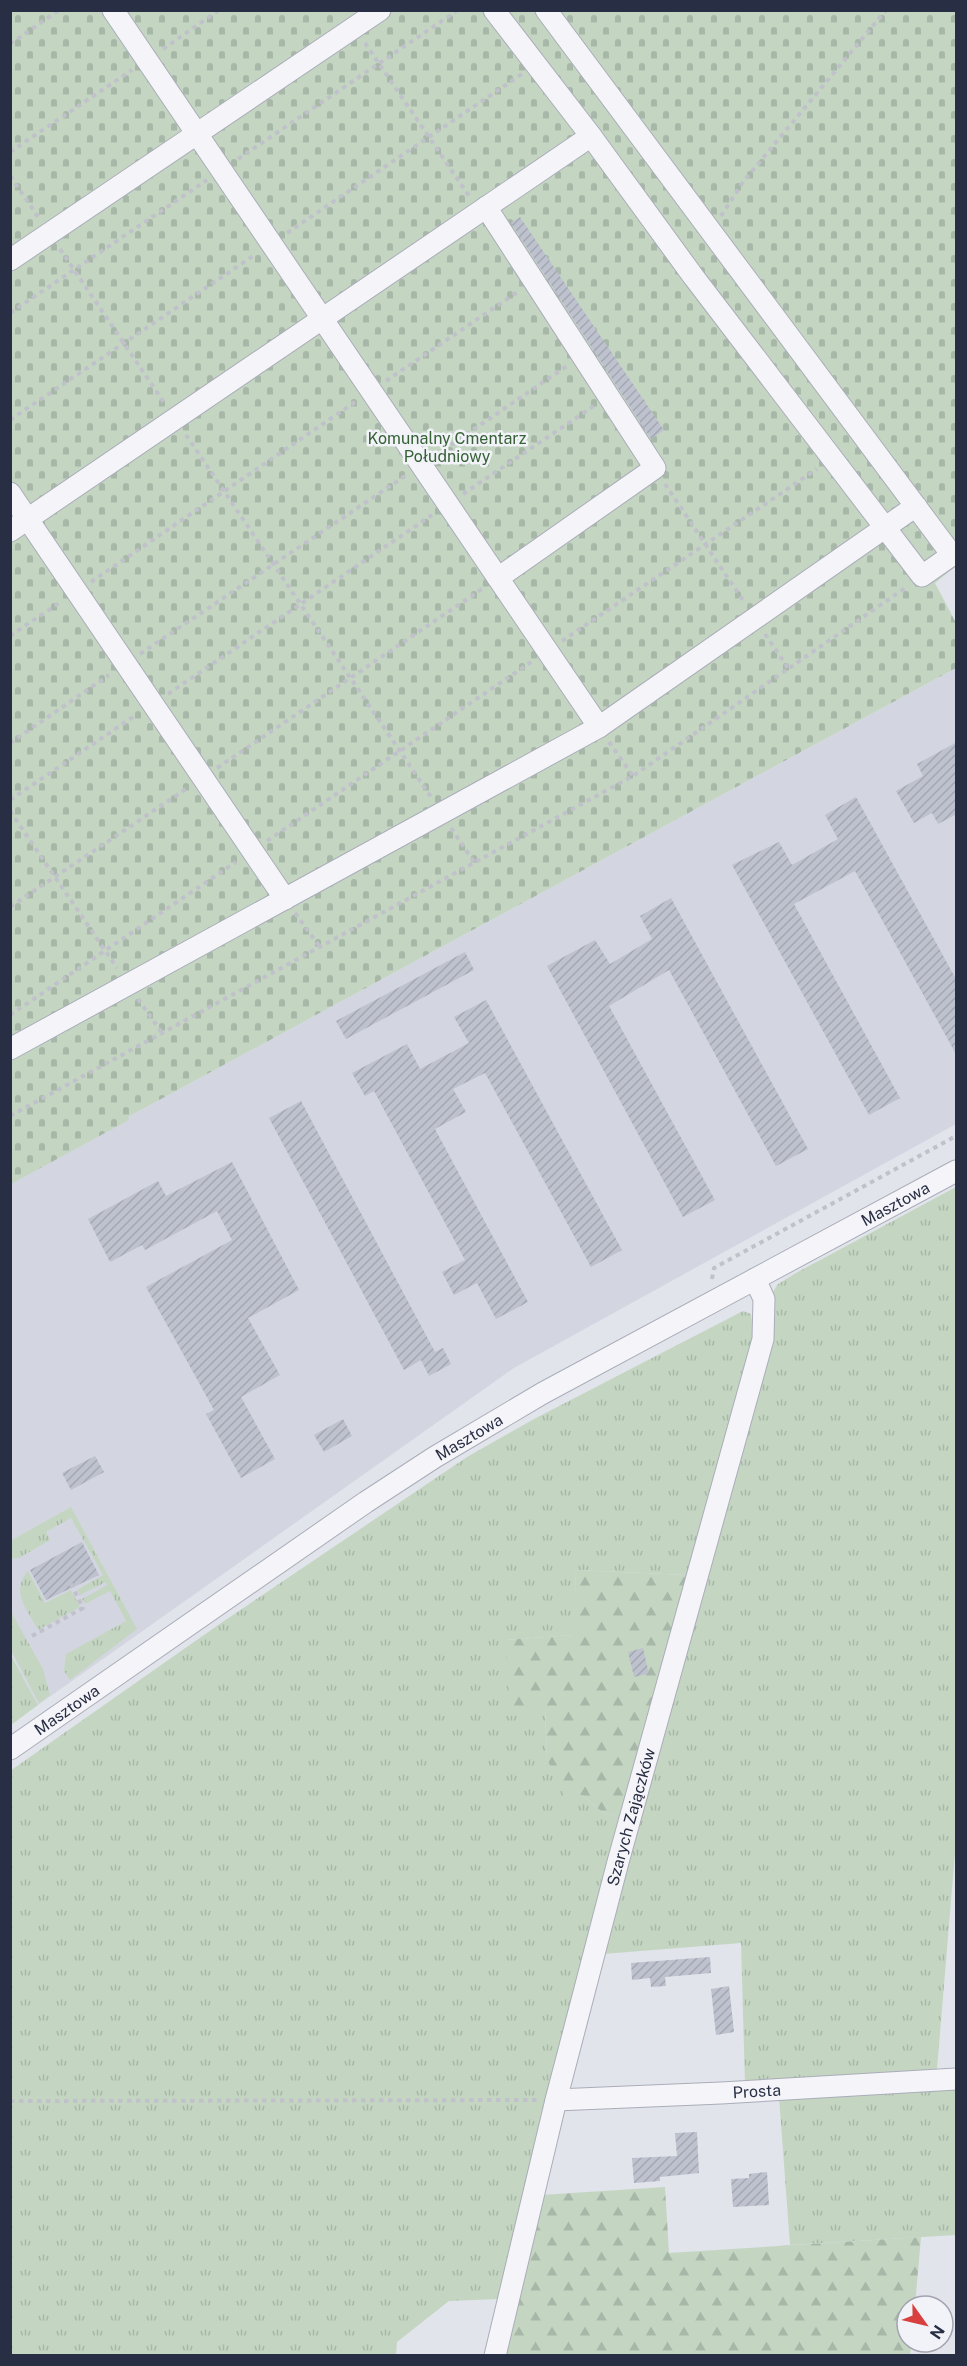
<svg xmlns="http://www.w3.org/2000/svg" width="967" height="2366" viewBox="0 0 967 2366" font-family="'Public Sans',sans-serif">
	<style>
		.built { fill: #d3d6e0 }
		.grass { fill: url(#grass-tufts) }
		.forest { fill: url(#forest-firs) }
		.cemetery { fill: url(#cemetery-stones) }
		.building { fill: url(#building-hatch) }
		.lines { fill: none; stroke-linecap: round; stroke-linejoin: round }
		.minor-casing { stroke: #aaadb9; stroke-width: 23 }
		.path { stroke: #c0c1ca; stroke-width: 4; stroke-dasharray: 4.5 4.5; stroke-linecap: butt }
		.minor { stroke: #f5f5f9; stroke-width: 21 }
		.labels { text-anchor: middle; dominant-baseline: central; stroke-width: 5; stroke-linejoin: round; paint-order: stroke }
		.park-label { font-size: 16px; fill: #366135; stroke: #f1f3f8 }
		.street-label { font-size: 16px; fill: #282e44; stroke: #f1f3f8 }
	</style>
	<defs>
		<pattern id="grass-tufts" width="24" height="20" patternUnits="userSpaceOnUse" patternTransform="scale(1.5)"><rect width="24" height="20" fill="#c4d6c2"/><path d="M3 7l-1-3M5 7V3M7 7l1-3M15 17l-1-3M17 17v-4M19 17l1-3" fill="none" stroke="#a8b8a8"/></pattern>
		<pattern id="forest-firs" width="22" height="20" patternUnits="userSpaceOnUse" patternTransform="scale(1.5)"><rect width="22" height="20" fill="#c4d6c2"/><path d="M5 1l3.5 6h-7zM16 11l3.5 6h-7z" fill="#a8b8a8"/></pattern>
		<pattern id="cemetery-stones" width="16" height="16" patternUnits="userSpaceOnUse" patternTransform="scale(1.5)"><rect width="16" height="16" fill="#c4d6c2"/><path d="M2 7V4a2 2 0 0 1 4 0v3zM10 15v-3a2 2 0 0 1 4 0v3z" fill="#a8b8a8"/></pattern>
		<pattern id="building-hatch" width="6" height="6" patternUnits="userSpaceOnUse" patternTransform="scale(1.5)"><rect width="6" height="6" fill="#bec2ce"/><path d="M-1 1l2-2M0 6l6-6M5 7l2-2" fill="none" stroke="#a3a7b2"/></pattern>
	</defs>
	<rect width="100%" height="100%" fill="#e1e4eb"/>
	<!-- built -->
	<path class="built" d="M956,668V1124L514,1368L38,1705L11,1653L10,1184L128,1120V1117Z"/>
	<!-- grass -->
	<path class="grass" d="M956,1187V1841L937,2069L745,2083L741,1943L603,1954L771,1295L778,1284L796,1273Z
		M743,1311L751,1314L754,1340L687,1575L576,1570L574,1635L506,1640L545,1709L547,1759L582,1795L602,1812L620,1818L498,2299L449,2301L397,2342L396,2355H11L10,1771L221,1623L467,1457L534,1419Z
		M71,1507L137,1629L70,1680L64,1671L66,1654L126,1621L110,1591L85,1604L82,1599L107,1585L106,1582L80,1595L77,1590L103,1575L71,1518L46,1532L50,1540L19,1558L11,1559L10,1541Z
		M28,1571L45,1603L71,1590L80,1607L38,1630C27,1609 10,1592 28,1571Z
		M10,1610L43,1669L50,1695L39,1703L11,1650Z
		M10,1653L38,1705L11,1725H10Z
		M956,2086V2235L790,2245L779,2097Z"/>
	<!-- forest -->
	<path class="forest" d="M576,1570L687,1575L620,1818L602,1812L582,1795L564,1796L547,1759L545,1709L510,1716L506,1640L573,1635Z
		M665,2187L669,2253L921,2237L915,2306H907V2342H912L910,2355L502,2356L541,2195Z"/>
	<!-- cemetery -->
	<path class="cemetery" d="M11,11H956V566L935,583L956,623V668L128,1117L129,1120L11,1184Z"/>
	<!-- building -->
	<path class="building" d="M520,217L664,430L651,439L511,223Z
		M957,742V814L938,824L932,813L914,823L896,791L923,776L917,764Z
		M856,797L957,981V1056L855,871L794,904L900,1098L869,1115L732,865L779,842L792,865L838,839L825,815Z
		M671,898L808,1149L776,1166L669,970L609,1006L715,1200L683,1217L547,966L595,940L610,964L652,939L640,916Z
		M465,952L474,970L346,1039L336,1021Z
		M486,1000L622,1250L591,1267L485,1073L453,1089L466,1112L435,1129L528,1302L496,1319L477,1283L454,1295L442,1272L465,1260L374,1091L365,1096L352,1073L407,1044L420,1069L469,1043L454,1017Z
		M301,1101L435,1352L443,1348L451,1364L429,1376L421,1360L404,1370L269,1118Z
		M232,1162L299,1290L248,1318L280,1375L241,1397L275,1459L241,1478L206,1414L214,1410L146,1287L232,1240L217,1211L145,1250L142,1245L110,1262L88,1219L158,1181L166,1196Z
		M343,1419L352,1436L324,1452L314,1435Z
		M95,1456L104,1472L71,1490L62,1473Z
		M82,1542L99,1575L46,1600L30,1570Z
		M643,1648L649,1674L634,1677L628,1652Z
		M710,1957L711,1973L665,1977L666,1986L651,1987L650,1978L632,1980L631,1963Z
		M729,1986L734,2032L716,2035L711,1989Z
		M697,2132L699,2173L660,2177V2181L634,2183L632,2158L677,2156L675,2133Z
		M767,2172L769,2205L733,2207L731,2179L749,2178V2174Z"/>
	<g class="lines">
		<!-- minor casing -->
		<g class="minor-casing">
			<g id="minor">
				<path d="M113,10L599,727"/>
				<path d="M494,10L591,136L693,276L922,576L952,555L546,10"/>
				<path d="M486,207L655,468L498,578"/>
				<path d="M10,260L380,10"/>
				<path d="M10,493L285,899"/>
				<path d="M10,531L591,136"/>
				<path d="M10,1049L599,727L916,506"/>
				<path id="s1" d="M10,1749L366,1502L435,1457L543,1393L956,1171"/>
				<path id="s2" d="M556,2100L721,2093L956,2079"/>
				<path id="s3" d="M495,2356L556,2100L618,1862L763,1339L764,1299L755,1279"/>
			</g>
		</g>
		<!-- path -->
		<path class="path" d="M365,43L469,196
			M10,44L59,10
			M163,49L219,10
			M10,152L132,70
			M238,159L458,10
			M10,176L39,218
			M721,216L743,182L886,10
			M287,233L522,74
			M60,249L165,404
			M10,313L207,180
			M386,381L519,291
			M10,420L256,254
			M186,435L431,797
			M436,455L567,366
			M665,484L744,602
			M463,494L594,406
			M91,582L355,402
			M765,634L788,668
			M10,636L62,601
			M562,641L817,469
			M140,654L405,476
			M168,694L432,515
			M609,742L633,776
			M10,743L109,675
			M217,768L482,589
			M10,800L136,715
			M10,811L117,968
			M451,828L474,862
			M267,841L531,662
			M10,907L186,789
			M295,913L320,947
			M138,999L162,1033
			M10,1015L236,862
			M10,1116L633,776L908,586
			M712,1279L714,1268L956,1136
			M32,1636L83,1608L69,1580
			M10,2101L538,2100"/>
		<!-- minor -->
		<use href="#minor" class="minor"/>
	</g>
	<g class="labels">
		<!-- park labels -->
		<g class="park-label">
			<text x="447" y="438">Komunalny Cmentarz<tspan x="447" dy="18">Południowy</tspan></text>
		</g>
		<!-- street labels -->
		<g class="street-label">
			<text stroke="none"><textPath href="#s1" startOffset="1041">Masztowa</textPath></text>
			<text stroke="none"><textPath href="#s1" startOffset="555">Masztowa</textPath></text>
			<text stroke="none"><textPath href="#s1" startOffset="69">Masztowa</textPath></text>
			<text stroke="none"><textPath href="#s3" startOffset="556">Szarych Zajączków</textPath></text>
			<text stroke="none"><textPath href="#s2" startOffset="201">Prosta</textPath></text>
		</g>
	</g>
	<!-- border -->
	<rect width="967" height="2366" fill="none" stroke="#282e44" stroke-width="24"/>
	<!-- north arrow -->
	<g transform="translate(925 2324) rotate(124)"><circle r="28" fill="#f1f3f8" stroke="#a1a4b0" stroke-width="1.5"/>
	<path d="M0-4.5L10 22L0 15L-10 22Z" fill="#d83f3f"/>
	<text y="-9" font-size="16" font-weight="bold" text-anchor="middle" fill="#282e44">N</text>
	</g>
</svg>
